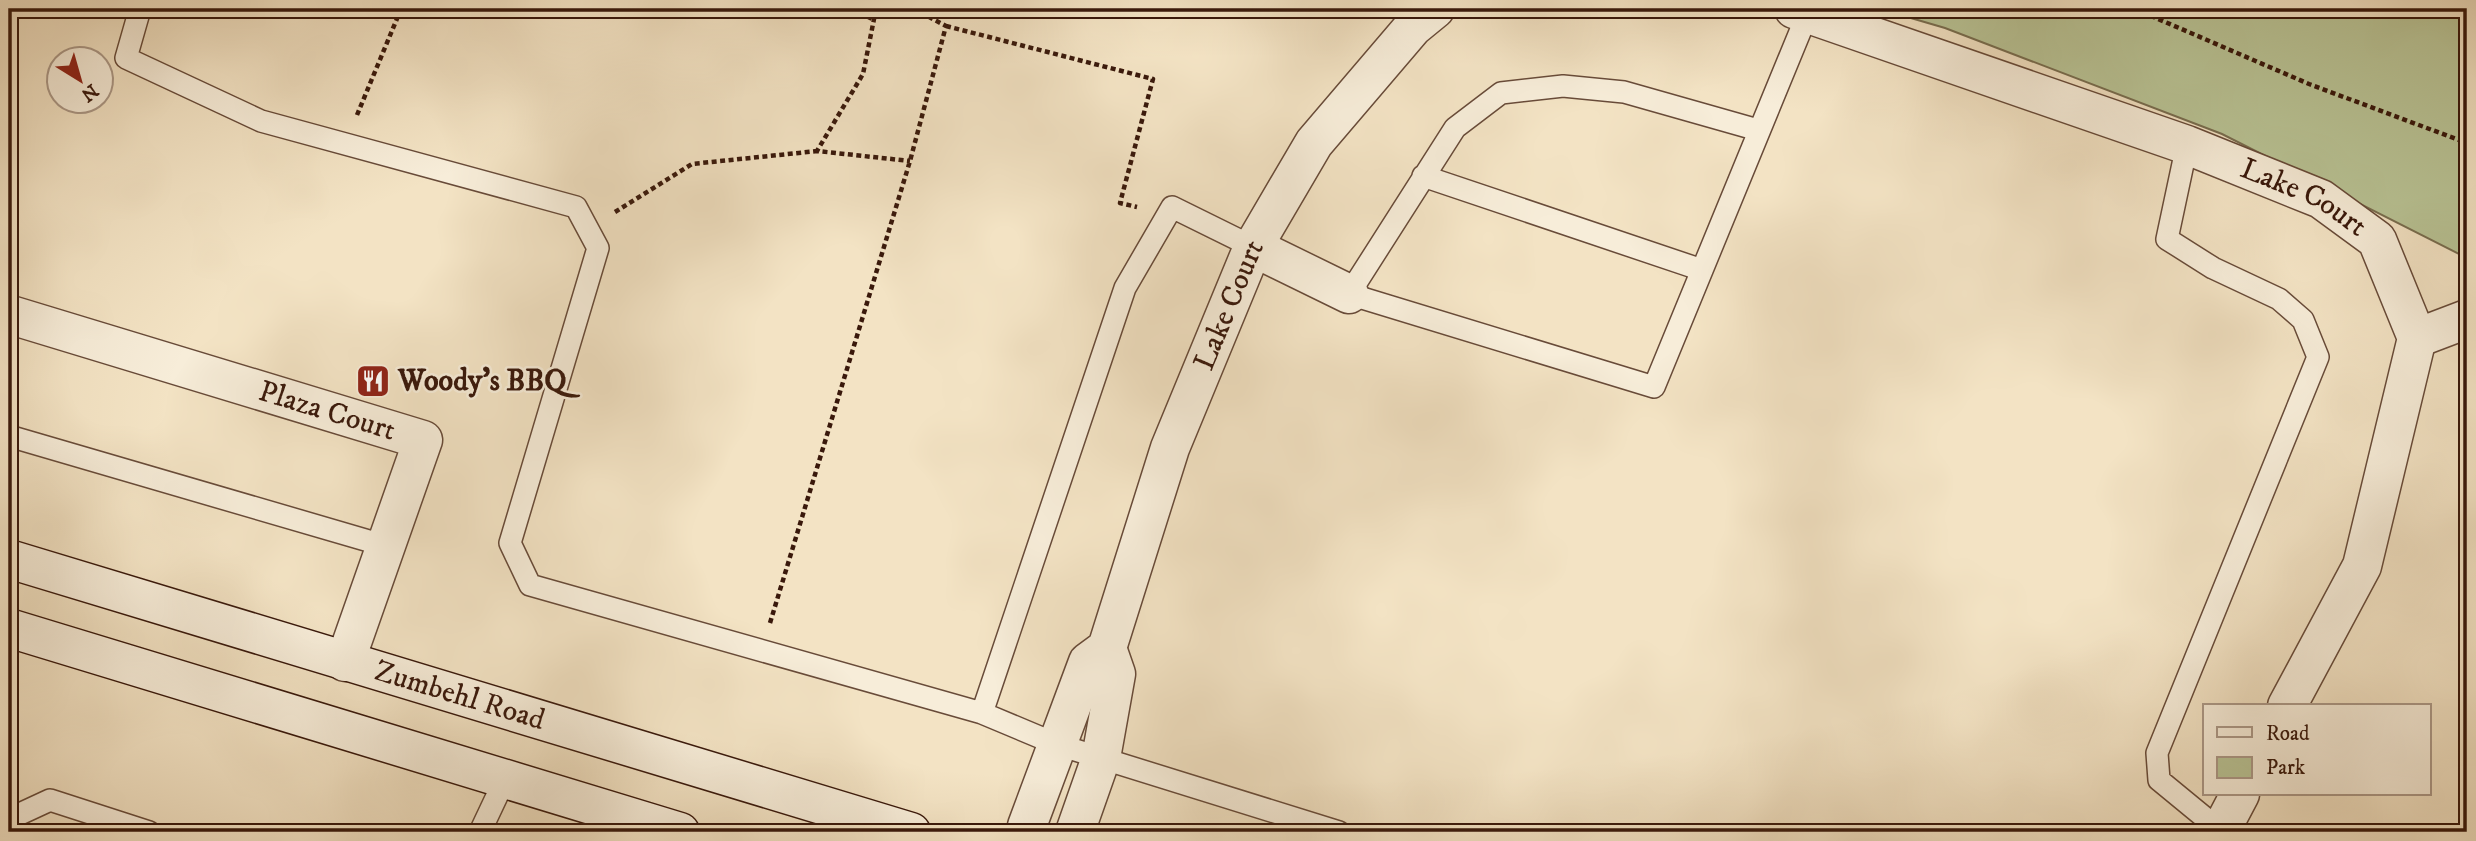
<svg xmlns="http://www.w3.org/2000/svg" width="2476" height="841" viewBox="0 0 2476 841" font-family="'IM FELL DW Pica',serif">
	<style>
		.green { fill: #b9c496; stroke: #796e50; stroke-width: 2 }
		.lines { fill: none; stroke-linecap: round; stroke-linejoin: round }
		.service-casing { stroke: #684b39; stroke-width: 24 }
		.minor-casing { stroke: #684b39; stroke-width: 41 }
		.secondary-casing { stroke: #39180b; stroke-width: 41 }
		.path { stroke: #39180b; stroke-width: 4.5; stroke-dasharray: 5 3.5; stroke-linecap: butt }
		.service { stroke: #f7edd9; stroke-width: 21 }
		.minor { stroke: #f7edd9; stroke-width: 38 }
		.secondary { stroke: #f7edd9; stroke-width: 38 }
		.labels { text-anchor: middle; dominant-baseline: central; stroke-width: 5; stroke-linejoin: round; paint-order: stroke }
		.street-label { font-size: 30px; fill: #39180b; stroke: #f7edd9 }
		.poi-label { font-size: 30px; font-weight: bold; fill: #39180b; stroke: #f7edd9; text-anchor: start }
	</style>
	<rect width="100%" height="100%" fill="#f3e3c4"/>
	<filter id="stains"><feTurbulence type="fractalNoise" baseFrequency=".00286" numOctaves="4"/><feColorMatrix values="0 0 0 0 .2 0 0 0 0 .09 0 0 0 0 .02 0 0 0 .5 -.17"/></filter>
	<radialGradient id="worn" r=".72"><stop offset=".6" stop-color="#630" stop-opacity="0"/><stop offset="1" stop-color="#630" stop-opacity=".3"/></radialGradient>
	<!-- green -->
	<path class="green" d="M1880,9H2467V258L2222,134L1945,28Z"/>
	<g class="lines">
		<!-- service casing -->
		<g class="service-casing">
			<path id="service" d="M140,9L126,58L261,121L576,207L598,248L510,543L530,585L982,713L1056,744L1339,832
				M1758,130L1624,92L1563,86L1501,93L1455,128L1349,294L1654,387L1807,15
				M2187,145L2167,239L2213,268L2279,299L2303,320L2318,357L2157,753L2159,780L2221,831
				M1423,176L1702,270
				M9,436L386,546
				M982,713L1125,288L1172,207L1253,247
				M9,819L50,800L149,832
				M480,832L505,779"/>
		</g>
		<!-- minor casing -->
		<g class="minor-casing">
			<g id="minor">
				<path id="s1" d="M1794,9L2187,145L2321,199L2377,240L2417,338L2362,566L2287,706"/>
				<path d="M1253,247L1349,294"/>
				<path id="s2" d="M9,318L11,315L423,440L345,662"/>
				<path d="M2417,338L2467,319"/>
				<path id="s3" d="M1028,832L1027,826L1088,662L1107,648L1170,448L1253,247L1314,143L1413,27L1435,9"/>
				<path d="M1075,832L1101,758L1116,674L1107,648"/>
				<path d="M2220,832L2240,794"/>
			</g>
		</g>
		<!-- secondary casing -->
		<g class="secondary-casing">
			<g id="secondary">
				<path id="s4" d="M9,559L911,832"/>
				<path d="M9,628L680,832"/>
			</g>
		</g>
		<!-- path -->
		<path class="path" d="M852,9L874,20
			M876,9L863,74L817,151L910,161
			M2135,9L2309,84L2467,143
			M946,26L1153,79L1120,203L1137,207
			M357,115L401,9
			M615,212L692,164L817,151
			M770,623L910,161L946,26L914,9"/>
		<!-- service -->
		<use href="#service" class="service"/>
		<!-- minor -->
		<use href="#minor" class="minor"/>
		<!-- secondary -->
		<use href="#secondary" class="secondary"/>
	</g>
	<!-- icons -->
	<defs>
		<g id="restaurant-square" transform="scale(1.75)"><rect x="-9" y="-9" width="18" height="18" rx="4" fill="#8f2418" stroke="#f7edd9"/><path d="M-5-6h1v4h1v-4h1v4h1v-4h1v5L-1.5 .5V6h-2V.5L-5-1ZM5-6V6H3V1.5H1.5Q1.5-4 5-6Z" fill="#fff"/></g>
	</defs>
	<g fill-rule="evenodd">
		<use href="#restaurant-square" x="373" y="381"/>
	</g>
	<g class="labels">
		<!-- street labels -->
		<g class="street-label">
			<text stroke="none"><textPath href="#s1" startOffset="544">Lake Court</textPath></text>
			<text stroke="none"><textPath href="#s3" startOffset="569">Lake Court</textPath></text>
			<text stroke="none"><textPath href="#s2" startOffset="334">Plaza Court</textPath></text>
			<text stroke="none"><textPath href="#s4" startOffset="471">Zumbehl Road</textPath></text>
		</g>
		<!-- poi labels -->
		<g class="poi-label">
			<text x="398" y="381">Woody's BBQ</text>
		</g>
	</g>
	<!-- margin -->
	<rect width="2476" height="841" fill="none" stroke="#f3e3c4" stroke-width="35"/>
	<rect x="10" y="10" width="2455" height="820" fill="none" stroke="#39180b" stroke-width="3.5"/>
	<rect x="18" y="18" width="2441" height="806" fill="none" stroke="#39180b" stroke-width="2"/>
	<!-- legend -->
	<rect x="2203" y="704" width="228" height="91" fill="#f7edd9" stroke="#ab9887" stroke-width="2"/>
	<rect x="2217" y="727" width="35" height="10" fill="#f7edd9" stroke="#ab9887" stroke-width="2"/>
	<text x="2266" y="740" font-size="21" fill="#39180b">Road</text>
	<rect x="2217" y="757" width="35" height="21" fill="#b9c496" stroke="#ab9887" stroke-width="2"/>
	<text x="2266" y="774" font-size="21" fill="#39180b">Park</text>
	<!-- north arrow -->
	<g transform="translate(80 80) rotate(143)"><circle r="33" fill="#f7edd9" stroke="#ab9887" stroke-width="2"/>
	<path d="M0-5L12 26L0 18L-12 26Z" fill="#8f2418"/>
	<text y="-10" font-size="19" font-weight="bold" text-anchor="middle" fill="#39180b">N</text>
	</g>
	<rect width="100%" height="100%" filter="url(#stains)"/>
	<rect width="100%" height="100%" fill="url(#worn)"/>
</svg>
